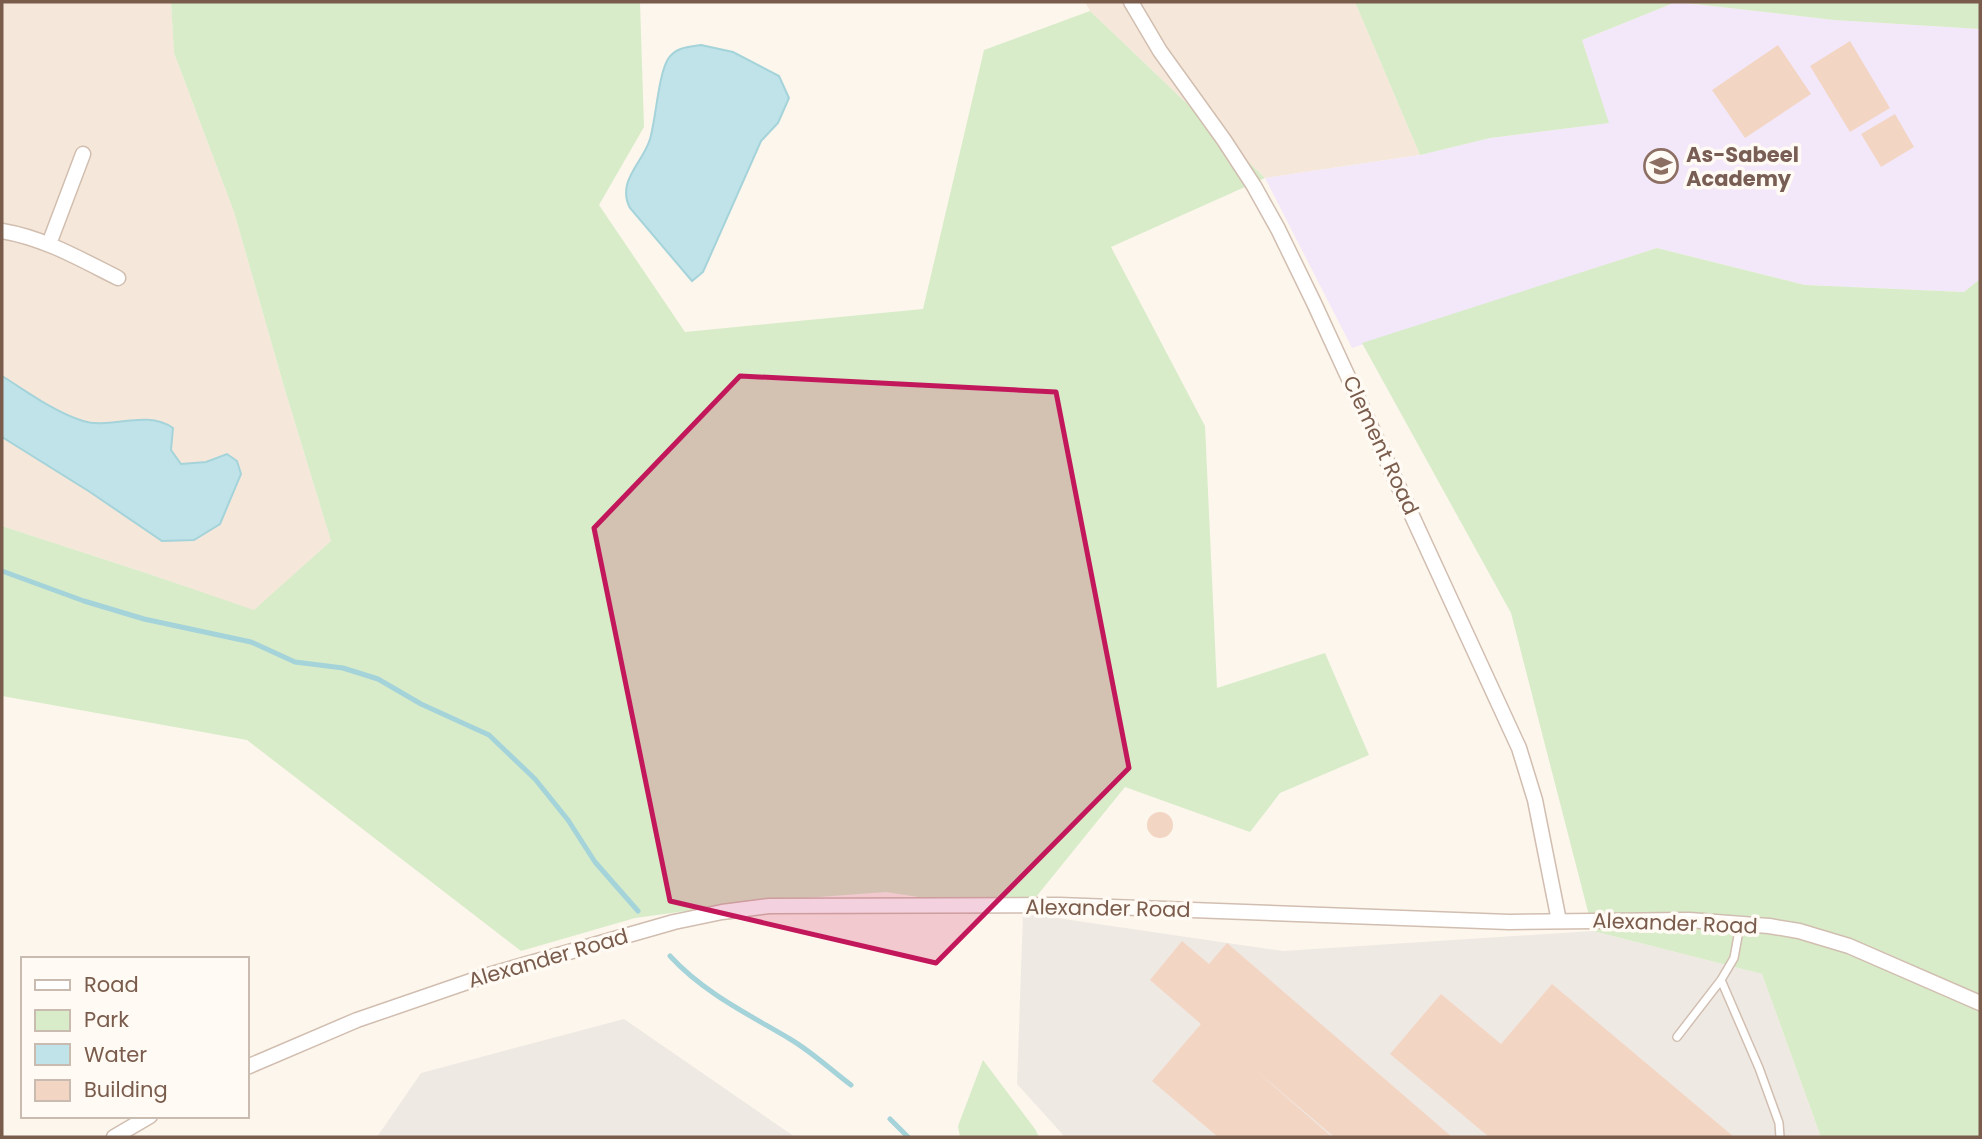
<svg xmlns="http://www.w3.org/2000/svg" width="1982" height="1139" viewBox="0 0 1982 1139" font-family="Poppins,sans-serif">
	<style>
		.residential { fill: #f5e8da }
		.industrial { fill: #efe9e4 }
		.education { fill: #f3e8fa }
		.green { fill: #d8ecc9 }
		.water { fill: #bfe3e8; stroke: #a5d3da; stroke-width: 2 }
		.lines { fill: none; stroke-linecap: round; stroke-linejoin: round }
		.stream { stroke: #a5d3da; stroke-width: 5 }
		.building { fill: #f3d5c3 }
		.service-casing { stroke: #d1beb0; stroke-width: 10 }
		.minor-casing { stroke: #d1beb0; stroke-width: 17 }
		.service { stroke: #fff; stroke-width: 7 }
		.minor { stroke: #fff; stroke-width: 14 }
		.marked { fill: #c2185b; fill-opacity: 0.2; stroke: #c2185b; stroke-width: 5; stroke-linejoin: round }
		.labels { text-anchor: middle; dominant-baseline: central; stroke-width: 7; stroke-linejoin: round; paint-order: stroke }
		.education-label { font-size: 21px; font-weight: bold; fill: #785e54; stroke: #fffaf3; text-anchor: start }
		.street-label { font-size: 21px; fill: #7a5c4d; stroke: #fffaf3 }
	</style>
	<rect width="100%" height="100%" fill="#fdf6ec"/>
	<!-- residential -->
	<path class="residential" d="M2,2H171L174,53L234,212L285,390L331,541L254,611L149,574L2,526Z
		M1085,2H1355L1420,155L1265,178L1090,11Z"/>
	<!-- industrial -->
	<path class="industrial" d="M1023,913L1283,951L1593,931L1762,974L1821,1137H1065L1017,1084Z
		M624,1019L795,1137H377L421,1073Z"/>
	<!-- education -->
	<path class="education" d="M1676,2L1834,20L1980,29V279L1964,292L1805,285L1657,248L1352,348L1265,178L1420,155L1490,138L1608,123L1582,40Z"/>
	<!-- green -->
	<path class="green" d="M171,2H640L644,127L599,205L685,332L923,309L984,50L1090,11L1265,178L1111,247L1205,426L1217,688L1325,653L1369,755L1280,793L1250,832L1125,787L1023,913L886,892L752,902L635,918L521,951L247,740L2,696V526L149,574L254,610L331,541L285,390L234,212L174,53Z
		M1355,2H1676L1582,40L1609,123L1490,138L1420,155Z
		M1677,2H1980V29L1834,20Z
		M1657,248L1805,285L1964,292L1980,279V1137H1821L1762,974L1593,931L1511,613L1362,343Z
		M983,1060L1035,1129L1039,1137H960L958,1126Z"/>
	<!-- water -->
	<path class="water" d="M701,45L733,52L779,76L789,98L778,123L761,141L703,272L692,281L630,208C616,181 643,163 650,139C656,119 658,76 668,59C676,47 688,47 701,45Z
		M2,376C28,392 54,412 83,421C110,430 145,409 173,428L171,450L181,464L206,462L227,454L237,461L241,474L220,524L194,540L162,541L90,492L2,437Z"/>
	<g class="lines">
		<!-- stream -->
		<path class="stream" d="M2,571L84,601L144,619L251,642L295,662L343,668L378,679L421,704L489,735L535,779L568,820L595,862L638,911
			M670,956C704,993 748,1014 790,1039C812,1052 831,1070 851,1085
			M890,1119L908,1137"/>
	</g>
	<!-- building -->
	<path class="building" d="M1850,41L1890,108L1850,132L1810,66Z
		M1778,45L1811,94L1745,138L1712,90Z
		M1895,114L1914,147L1881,167L1861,134Z
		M1147 825a13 13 0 1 1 26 0a13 13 0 1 1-26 0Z
		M1182,941L1209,964L1227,943L1452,1137H1334L1252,1067L1332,1137H1218L1152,1081L1201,1024L1150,980Z
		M1552,984L1734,1137H1489L1390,1054L1441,994L1501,1044Z"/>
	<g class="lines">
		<!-- service casing -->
		<g class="service-casing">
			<path id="service" d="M1721,980L1759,1068L1779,1123L1780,1137
				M1677,1037L1721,980L1734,958L1740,925"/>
		</g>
		<!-- minor casing -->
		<g class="minor-casing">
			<path id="minor" d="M1131,2L1160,51L1224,140L1254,186L1278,229L1314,303L1519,748L1535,800L1559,921
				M2,231C44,238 80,259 118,278
				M49,244L83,154
				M247,1067L357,1020L485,976L674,922L722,912L769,906L1059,905L1509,922L1689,920L1769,926L1799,931L1849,946L1980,1003
				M114,1137L150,1116"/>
		</g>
		<!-- service -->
		<use href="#service" class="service"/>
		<!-- minor -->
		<use href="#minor" class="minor"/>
	</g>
	<!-- marked area -->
	<path class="marked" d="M740,376L1056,392L1129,768L936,963L670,901L594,528Z"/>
	<!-- icons -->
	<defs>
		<g id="school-ring" transform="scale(1.75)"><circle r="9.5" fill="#fffaf3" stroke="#8d6e63" stroke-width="1.5"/><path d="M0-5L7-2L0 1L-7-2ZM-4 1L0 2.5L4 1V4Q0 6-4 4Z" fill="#8d6e63"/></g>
	</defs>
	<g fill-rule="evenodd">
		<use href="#school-ring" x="1661" y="166"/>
	</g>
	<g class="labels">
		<!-- education labels -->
		<g class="education-label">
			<text x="1686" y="154">As-Sabeel<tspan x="1686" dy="24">Academy</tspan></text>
		</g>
		<!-- street labels -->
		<g class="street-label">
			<text transform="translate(1381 445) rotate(65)">Clement Road</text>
			<text transform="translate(1108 908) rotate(1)">Alexander Road</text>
			<text transform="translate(1675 923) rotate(2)">Alexander Road</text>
			<text transform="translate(548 958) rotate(-16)">Alexander Road</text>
		</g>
	</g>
	<!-- border -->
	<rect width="1982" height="1139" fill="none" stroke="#7a5c4d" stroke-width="7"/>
	<!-- legend -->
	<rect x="21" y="957" width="228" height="161" fill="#fffaf3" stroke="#cabbb1" stroke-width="2"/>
	<rect x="35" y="980" width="35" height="10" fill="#ffffff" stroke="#cabbb1" stroke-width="2"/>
	<text x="84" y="992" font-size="21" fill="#7a5c4d">Road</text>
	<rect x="35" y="1010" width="35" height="21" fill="#d8ecc9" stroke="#cabbb1" stroke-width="2"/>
	<text x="84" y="1027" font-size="21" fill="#7a5c4d">Park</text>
	<rect x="35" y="1044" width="35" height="21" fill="#bfe3e8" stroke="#cabbb1" stroke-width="2"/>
	<text x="84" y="1062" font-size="21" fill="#7a5c4d">Water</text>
	<rect x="35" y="1080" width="35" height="21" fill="#f3d5c3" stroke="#cabbb1" stroke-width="2"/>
	<text x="84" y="1097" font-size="21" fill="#7a5c4d">Building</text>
</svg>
